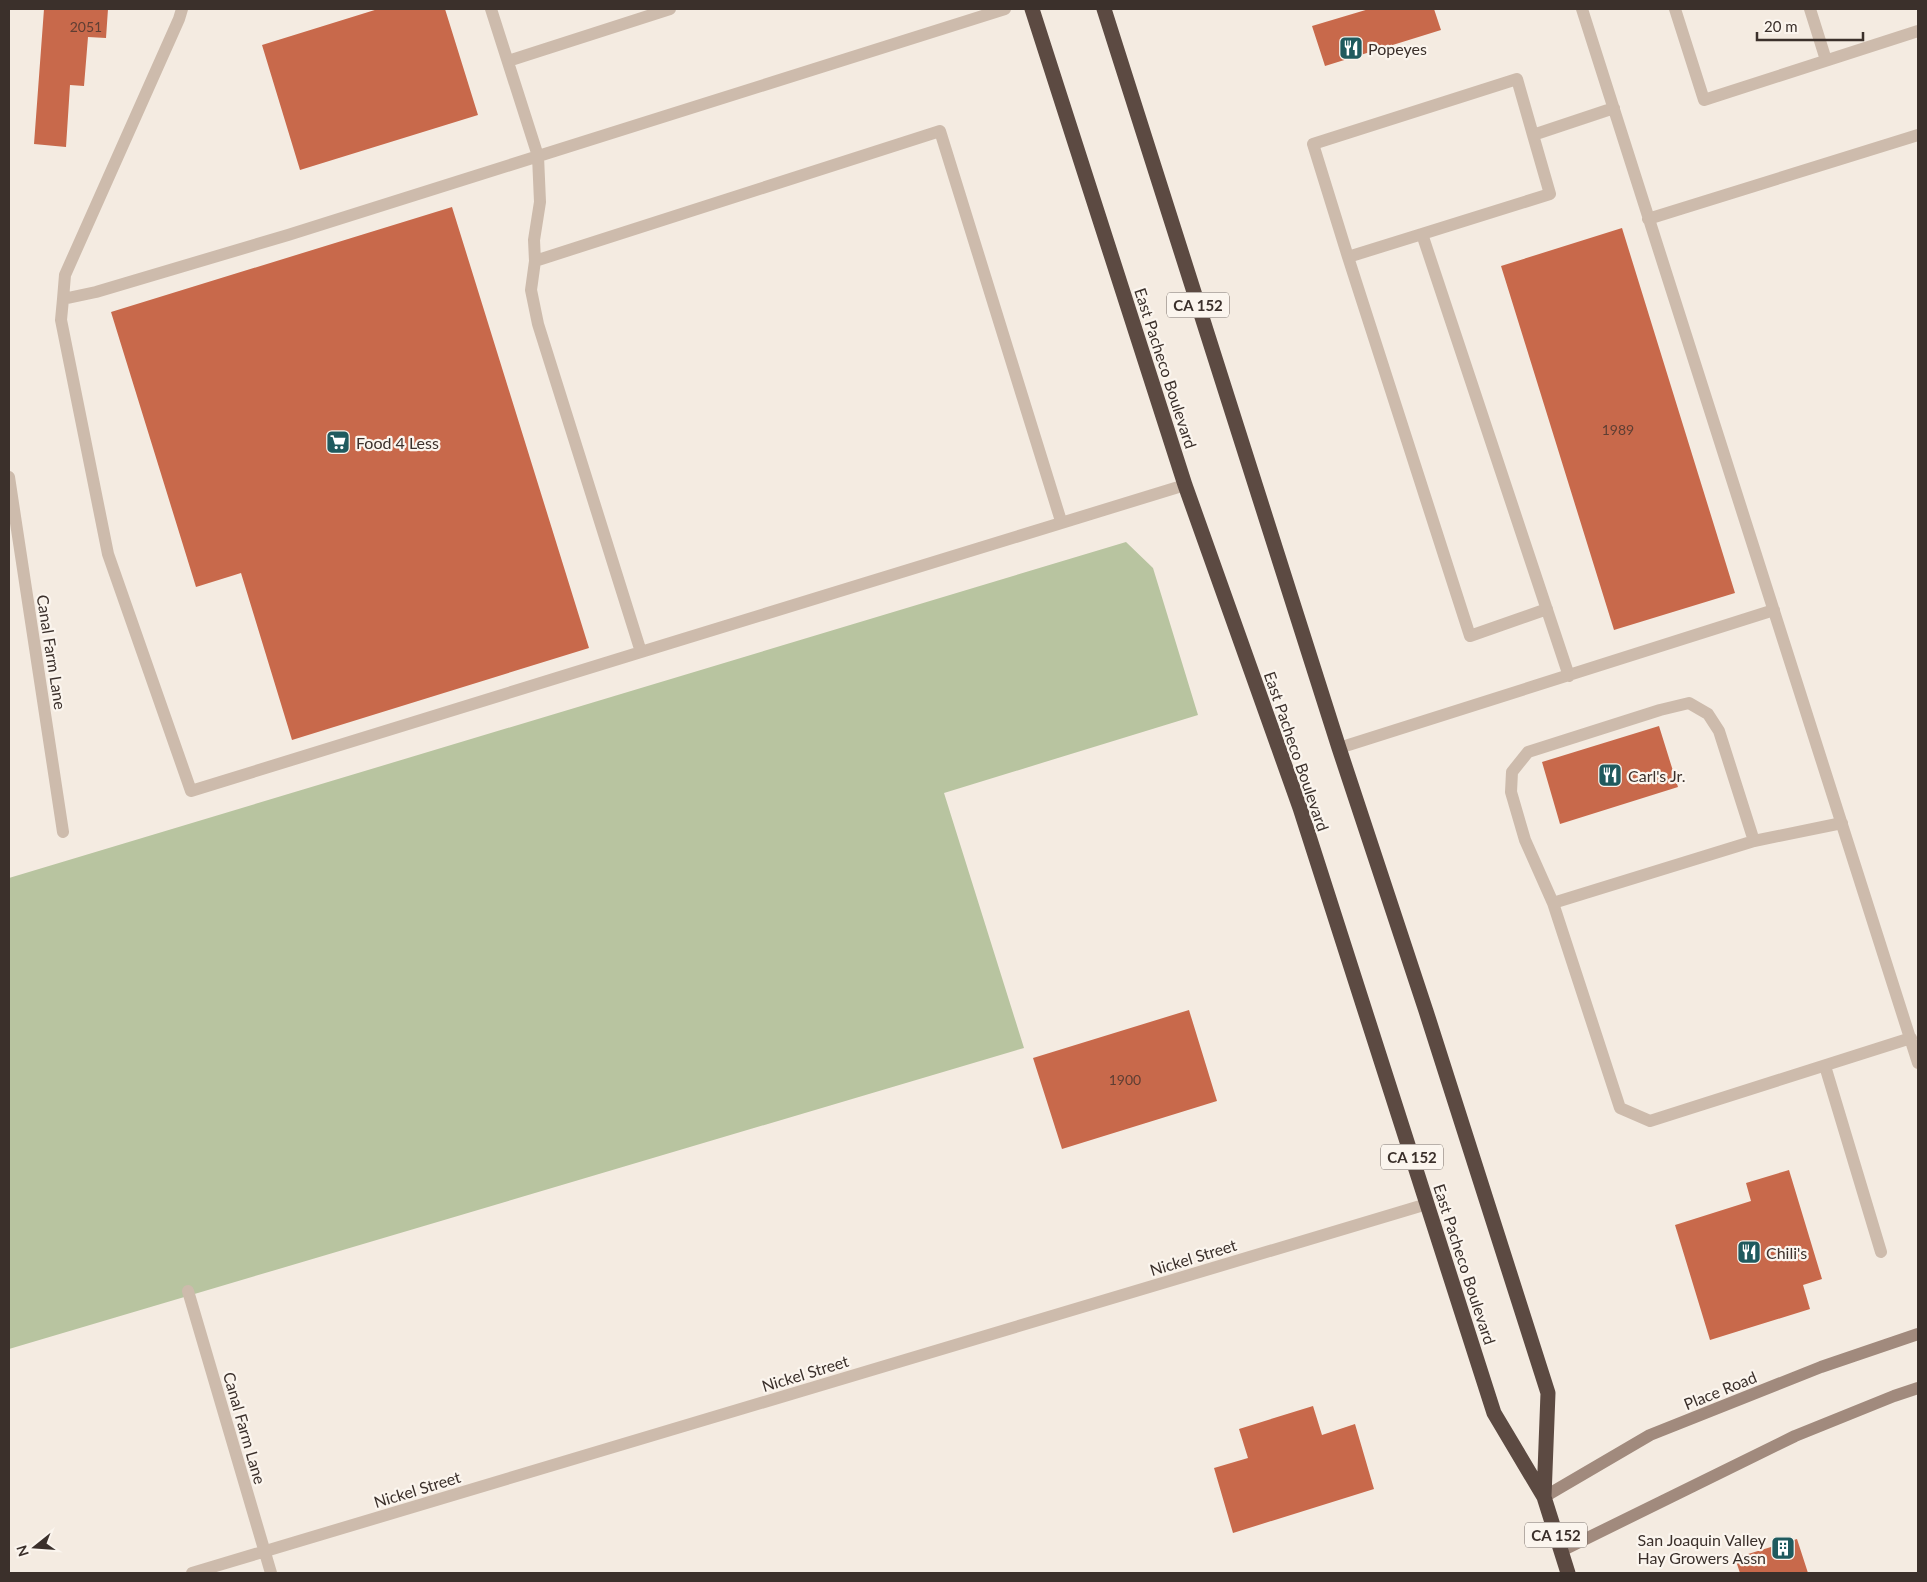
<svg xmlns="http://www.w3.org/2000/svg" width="1927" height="1582" viewBox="0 0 1927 1582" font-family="Lato,sans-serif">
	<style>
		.green { fill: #b8c4a0 }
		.building { fill: #c8694b }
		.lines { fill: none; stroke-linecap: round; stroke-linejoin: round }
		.lane { stroke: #cdbbac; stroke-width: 12 }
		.street { stroke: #cdbbac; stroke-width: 12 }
		.secondary { stroke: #a18a7d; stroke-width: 12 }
		.highway { stroke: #5c4a42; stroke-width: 15 }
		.labels { text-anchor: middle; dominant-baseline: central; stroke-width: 4.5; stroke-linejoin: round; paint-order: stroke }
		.number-label { font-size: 14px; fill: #5e3e33 }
		.shield { fill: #fbf5ee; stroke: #756b66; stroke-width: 1 }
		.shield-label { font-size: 15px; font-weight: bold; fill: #3b302b }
		.poi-label { font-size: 16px; fill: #3b302b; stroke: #fbf5ee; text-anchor: start }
		.street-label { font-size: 16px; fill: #3b302b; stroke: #fbf5ee }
	</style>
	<rect width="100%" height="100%" fill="#f4ebe1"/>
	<!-- green -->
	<path class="green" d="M1126,542L1153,568L1198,715L944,793L1024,1048L9,1349V878Z"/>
	<!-- building -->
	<path class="building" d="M44,9H108L106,38L88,37L84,86L70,85L66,147L34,144Z
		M378,9H445L478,115L300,170L262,45Z
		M1369,9H1434L1441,30L1325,66L1312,26Z
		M452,207L589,648L292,740L241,573L196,587L111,312Z
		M1622,228L1735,593L1614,630L1501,266Z
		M1659,726L1678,787L1560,824L1542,762Z
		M1189,1010L1217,1101L1062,1149L1033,1058Z
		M1789,1170L1822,1279L1803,1285L1810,1309L1710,1340L1675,1225L1751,1201L1746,1183Z
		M1313,1406L1322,1435L1355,1424L1374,1489L1233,1533L1214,1468L1248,1458L1239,1429Z
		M1797,1539L1808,1573H1740L1735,1558Z"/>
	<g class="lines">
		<!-- lane -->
		<path class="lane" d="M491,9L538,156L540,202L534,240L535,261L531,290L538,324L641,652L1185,485
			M1582,9L1918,1063
			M1675,9L1704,100L1918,31
			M1810,9L1826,60
			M508,61L670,9
			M1648,219L1918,135
			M1422,234L1550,194L1533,135
			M1348,257L1313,144L1517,79L1533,135L1614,108
			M535,261L940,131L1061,521
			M63,299L65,275L179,19L182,9
			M1547,609L1470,636L1348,257L1422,234L1569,676
			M641,652L191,791L108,554L61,320L63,299L96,292L288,235L1005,9
			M1339,748L1774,610
			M1842,823L1754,841L1553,903L1620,1108L1650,1121L1911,1038
			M1553,903L1525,840L1511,792L1512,772L1528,752L1660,710L1689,703L1708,714L1719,731L1754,841
			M1825,1066L1881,1252"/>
		<!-- street -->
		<path class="street" d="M9,477L63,832
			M188,1291L271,1573
			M192,1573L1427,1204"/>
		<!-- secondary -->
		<path class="secondary" d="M1544,1497L1650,1435L1821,1367L1918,1334
			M1561,1551L1795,1436L1894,1396L1918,1388"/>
		<!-- highway -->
		<path class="highway" d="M1032,9L1185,485L1300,808L1494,1413L1544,1497L1568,1573
			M1104,9L1339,748L1426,1011L1548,1393L1544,1497"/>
	</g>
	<!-- icons -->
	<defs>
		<g id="restaurant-square" transform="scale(1.25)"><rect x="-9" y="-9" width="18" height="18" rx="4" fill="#1f5a5e" stroke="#fbf5ee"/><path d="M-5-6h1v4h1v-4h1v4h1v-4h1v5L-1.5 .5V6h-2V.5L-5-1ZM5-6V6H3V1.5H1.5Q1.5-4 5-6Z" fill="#fff"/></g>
		<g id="supermarket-square" transform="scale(1.25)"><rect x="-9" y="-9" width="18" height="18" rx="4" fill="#1f5a5e" stroke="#fbf5ee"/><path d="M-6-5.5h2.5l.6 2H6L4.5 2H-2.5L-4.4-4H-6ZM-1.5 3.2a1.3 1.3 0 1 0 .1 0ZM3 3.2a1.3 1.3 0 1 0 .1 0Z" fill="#fff"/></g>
		<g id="building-square" transform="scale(1.25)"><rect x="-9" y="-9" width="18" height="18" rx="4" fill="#1f5a5e" stroke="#fbf5ee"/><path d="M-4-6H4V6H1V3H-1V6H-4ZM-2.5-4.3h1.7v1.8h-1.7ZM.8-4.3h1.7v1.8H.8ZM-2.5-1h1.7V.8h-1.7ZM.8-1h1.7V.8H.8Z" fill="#fff"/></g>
	</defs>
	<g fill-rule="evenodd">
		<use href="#restaurant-square" x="1351" y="48"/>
		<use href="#supermarket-square" x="338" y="442"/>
		<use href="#restaurant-square" x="1610" y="775"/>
		<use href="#restaurant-square" x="1749" y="1252"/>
		<use href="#building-square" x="1783" y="1548"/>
	</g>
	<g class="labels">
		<!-- number labels -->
		<g class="number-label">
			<text x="86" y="26">2051</text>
			<text x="1618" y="429">1989</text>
			<text x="1125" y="1079">1900</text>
		</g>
		<!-- shield labels -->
		<g class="shield">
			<rect x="1167" y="292.5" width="62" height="25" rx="4"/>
			<rect x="1381" y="1144.5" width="62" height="25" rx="4"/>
			<rect x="1525" y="1522.5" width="62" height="25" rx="4"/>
		</g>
		<g class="shield-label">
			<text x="1198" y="305">CA 152</text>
			<text x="1412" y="1157">CA 152</text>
			<text x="1556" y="1535">CA 152</text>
		</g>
		<!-- poi labels -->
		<g class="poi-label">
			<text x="1368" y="48">Popeyes</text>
			<text x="356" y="442">Food 4 Less</text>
			<text x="1628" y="775">Carl's Jr.</text>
			<text x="1766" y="1252">Chili's</text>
			<text x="1766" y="1539" text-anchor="end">San Joaquin Valley<tspan x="1766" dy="18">Hay Growers Assn</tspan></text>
		</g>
		<!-- street labels -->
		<g class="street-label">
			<text transform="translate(1166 368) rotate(72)">East Pacheco Boulevard</text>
			<text transform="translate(52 652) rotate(81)">Canal Farm Lane</text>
			<text transform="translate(1297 751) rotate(71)">East Pacheco Boulevard</text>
			<text transform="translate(1193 1257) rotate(-17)">Nickel Street</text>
			<text transform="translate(1465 1264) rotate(72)">East Pacheco Boulevard</text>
			<text transform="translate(805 1373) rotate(-17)">Nickel Street</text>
			<text transform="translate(1720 1390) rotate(-22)">Place Road</text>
			<text transform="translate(245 1428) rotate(74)">Canal Farm Lane</text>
			<text transform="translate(417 1489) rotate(-17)">Nickel Street</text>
		</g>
	</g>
	<!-- border -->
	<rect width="1927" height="1582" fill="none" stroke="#3b302b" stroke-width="20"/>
	<!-- north arrow -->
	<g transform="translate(35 1547) rotate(253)" stroke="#fbf5ee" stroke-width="4" paint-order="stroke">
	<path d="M0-4L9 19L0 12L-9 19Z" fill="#3b302b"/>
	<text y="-8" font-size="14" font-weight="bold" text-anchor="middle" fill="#3b302b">N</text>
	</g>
	<!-- scale -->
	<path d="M1757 32v8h106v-8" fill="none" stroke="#3b302b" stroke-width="2.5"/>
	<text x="1764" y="32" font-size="15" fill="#3b302b" stroke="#fbf5ee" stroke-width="4" paint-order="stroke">20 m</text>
</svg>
